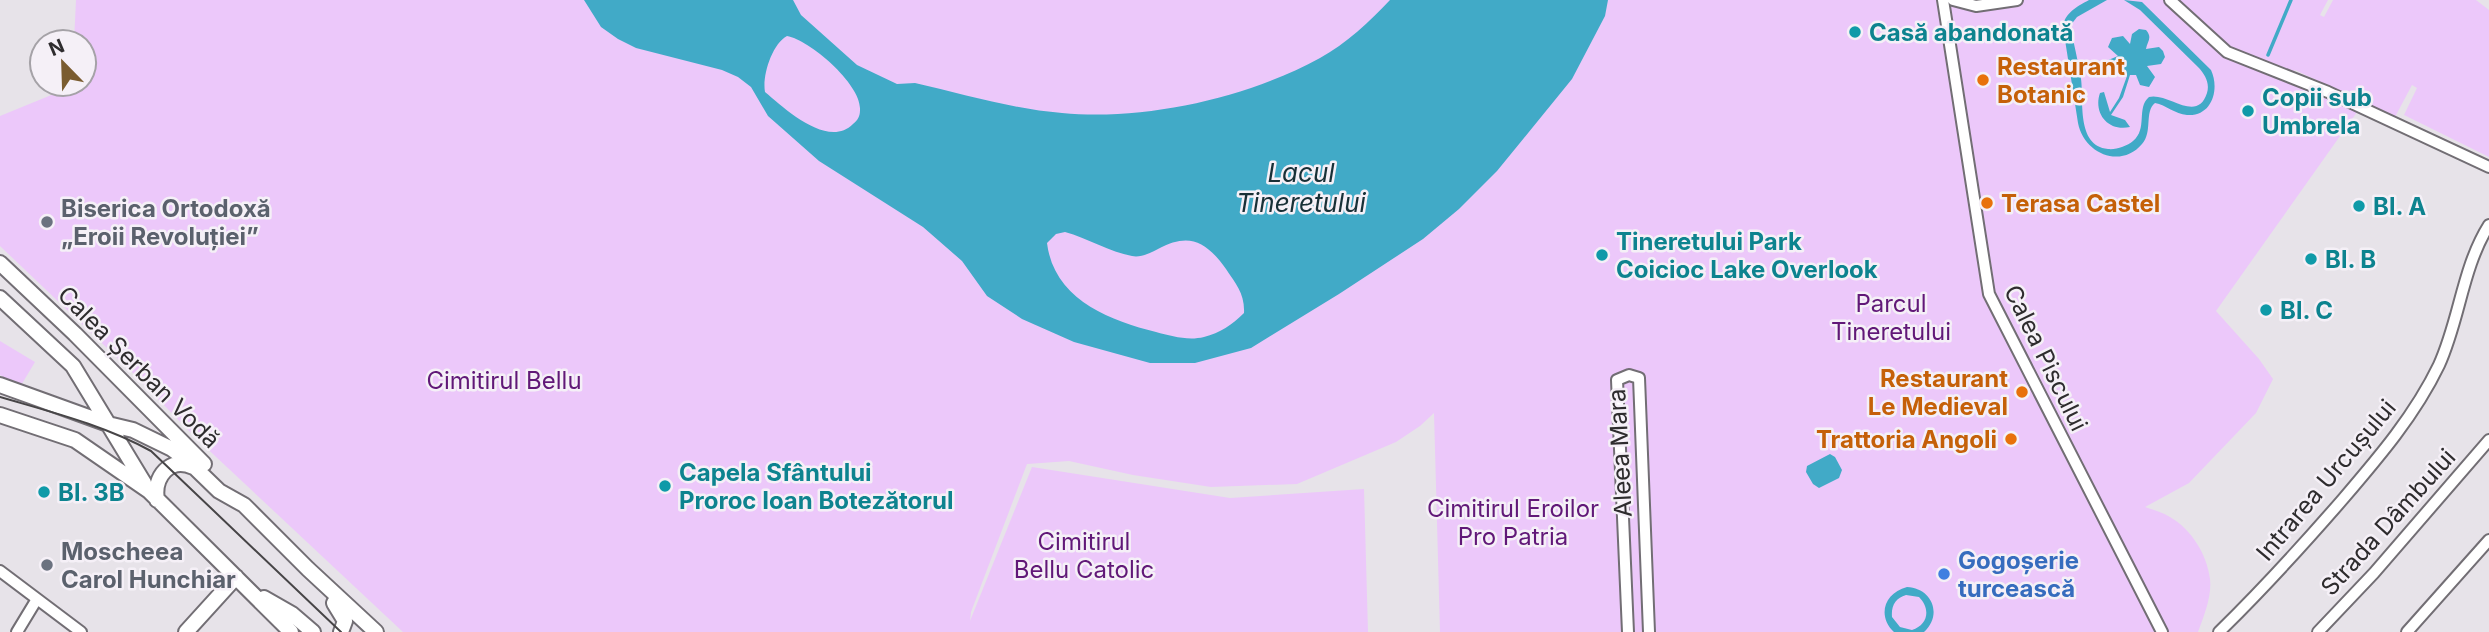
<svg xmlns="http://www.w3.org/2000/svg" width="2489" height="632" viewBox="0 0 2489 632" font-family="Inter,sans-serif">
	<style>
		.green { fill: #ecc8fa }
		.water { fill: #41aac7; fill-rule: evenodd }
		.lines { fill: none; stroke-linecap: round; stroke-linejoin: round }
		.stream { stroke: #41aac7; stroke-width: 3.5 }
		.minor-casing { stroke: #726e74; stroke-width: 14 }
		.major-casing { stroke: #726e74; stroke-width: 18 }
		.minor { stroke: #fff; stroke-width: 10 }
		.major { stroke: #fff; stroke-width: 14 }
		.tram { stroke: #474547; stroke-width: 2 }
		.culture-dot { fill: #0f9aa8; stroke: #f5f0f7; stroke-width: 2.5 }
		.food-dot { fill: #e8710a; stroke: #f5f0f7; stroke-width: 2.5 }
		.worship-dot { fill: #6b7280; stroke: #f5f0f7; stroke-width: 2.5 }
		.shop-dot { fill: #3f7fe0; stroke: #f5f0f7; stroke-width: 2.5 }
		.labels { text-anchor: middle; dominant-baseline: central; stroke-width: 5; stroke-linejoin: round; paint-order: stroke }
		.culture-label { font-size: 24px; font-weight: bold; fill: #0d838f; stroke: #f5f0f7; text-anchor: start }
		.food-label { font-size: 24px; font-weight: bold; fill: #c56008; stroke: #f5f0f7; text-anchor: start }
		.worship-label { font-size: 24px; font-weight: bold; fill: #5b616d; stroke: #f5f0f7; text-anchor: start }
		.park-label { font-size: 24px; fill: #611878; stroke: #f5f0f7 }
		.street-label { font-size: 24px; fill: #2e2c2e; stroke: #f5f0f7 }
		.shop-label { font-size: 24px; font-weight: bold; fill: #366cbe; stroke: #f5f0f7; text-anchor: start }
		.water-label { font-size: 26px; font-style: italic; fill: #183037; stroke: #f5f0f7 }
	</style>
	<rect width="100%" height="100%" fill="#e7e3e9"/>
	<!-- green -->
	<path class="green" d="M76,0H2328L2320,15L2324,17L2333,0H2476L2489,10V157L2404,115L2417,88L2412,85L2395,117L2295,70L2293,73L2362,105L2216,311L2259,359L2273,379L2256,413L2189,483L2145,507C2153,510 2162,512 2170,517C2191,529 2207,554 2210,579C2212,596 2204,616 2198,632H1440L1434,413L1420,426L1396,442L1297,484L1211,487L1133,475L1069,461L1027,464L971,612L970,621L1032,467L1230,498L1364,489L1368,632H403L198,440L127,367L0,246V116L71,87V84H84V42H74Z
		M0,341L35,362L20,387L0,375Z"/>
	<!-- water -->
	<path class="water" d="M584,0H793L801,15L857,65L897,84L915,83C963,94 1013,109 1062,113C1145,121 1247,98 1320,58C1346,44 1370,21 1390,0H1608L1605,16L1572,79L1497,171L1459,209L1423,239L1339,294L1251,348L1195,363H1150L1074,342L1022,319L987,296L962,261L923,227L819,161L768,116L751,87L738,77L722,70L636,48L618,39L601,27ZM787,36C810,40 862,85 860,110C860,116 858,120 853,124C828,149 785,109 765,92C762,76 772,44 787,36ZM1065,232C1087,238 1110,252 1132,256C1140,258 1151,253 1158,249C1189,232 1206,241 1226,269C1236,284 1245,294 1244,313C1232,325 1220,333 1204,337C1188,341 1171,336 1156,332C1108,320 1054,299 1047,243L1056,234Z
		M2089,0H2107L2077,17L2070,26C2074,44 2078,61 2081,79C2084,100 2076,146 2108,149C2116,150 2127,146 2133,141C2148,129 2136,108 2149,97C2168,92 2197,124 2207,93C2210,83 2205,75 2199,68L2140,10L2124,0L2142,2L2211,70C2220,89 2212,117 2187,115C2175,114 2166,105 2155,103C2144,112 2153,132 2142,144C2121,169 2084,154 2078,123L2063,27C2064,13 2078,6 2089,0Z
		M2139,29L2146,30C2153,38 2147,42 2146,49L2159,47L2163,51L2165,57L2161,64L2147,66L2155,77L2149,87L2140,85L2136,75H2130L2123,97L2111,115L2125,120L2130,127C2108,132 2093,113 2100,93L2104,92L2110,112L2119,98L2127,76L2123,71L2117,76L2111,77L2105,73L2103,67L2106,61L2118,56L2108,47L2112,38L2123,36L2130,44L2132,34Z
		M1830,454L1835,457L1842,470L1839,478L1819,488L1813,484L1806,472L1807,466Z
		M1907,587C1932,588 1943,615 1924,632H1894C1877,616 1884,593 1907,587ZM1906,595L1919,597C1931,609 1928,625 1912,630L1900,627L1892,617C1891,605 1896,598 1906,595Z"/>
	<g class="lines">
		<!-- stream -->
		<path class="stream" d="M2268,55L2291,0"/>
		<!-- minor casing -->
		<g class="minor-casing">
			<path id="minor" d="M1943,0L1989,294L2162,632
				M1953,0L1976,6L2017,0
				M2170,0L2227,52L2328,92L2489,167
				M0,571L81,632
				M17,632L37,599
				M1628,632L1617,380L1629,375L1639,378L1649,632
				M2219,632C2262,590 2303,545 2343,499C2379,457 2415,415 2439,365C2460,319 2462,268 2489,225
				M2318,632L2374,573L2489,440
				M2407,632L2489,540"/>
		</g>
		<!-- major casing -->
		<g class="major-casing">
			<path id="major" d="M0,263L75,334L204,464
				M0,298L73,366L144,483
				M0,385L108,424L133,430L172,449L187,460L219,491L244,505L308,569L376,632
				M0,415L75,440L149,491L291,632
				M157,500C153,477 170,456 193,467
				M264,598L292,614L313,632
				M334,603L345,621L341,632
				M186,632L236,577"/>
		</g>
		<!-- minor -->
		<use href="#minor" class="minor"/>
		<!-- major -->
		<use href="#major" class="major"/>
		<!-- tram -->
		<path class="tram" d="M0,397C51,412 104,425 151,451L341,632"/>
	</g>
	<!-- markers -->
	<g class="culture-dot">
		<circle cx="1855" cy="32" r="7"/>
		<circle cx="2248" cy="111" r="7"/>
		<circle cx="2359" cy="206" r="7"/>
		<circle cx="1602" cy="255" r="7"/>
		<circle cx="2311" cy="259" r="7"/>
		<circle cx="2266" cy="310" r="7"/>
		<circle cx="665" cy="486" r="7"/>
		<circle cx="44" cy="492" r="7"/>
	</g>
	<g class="food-dot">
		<circle cx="1983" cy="80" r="7"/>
		<circle cx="1987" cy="203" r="7"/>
		<circle cx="2022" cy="392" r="7"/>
		<circle cx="2011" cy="439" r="7"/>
	</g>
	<g class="worship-dot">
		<circle cx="47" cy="222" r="7"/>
		<circle cx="47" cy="565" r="7"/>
	</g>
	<circle class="shop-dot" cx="1944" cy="574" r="7"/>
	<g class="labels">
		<!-- culture labels -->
		<g class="culture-label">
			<text x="1869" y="32">Casă abandonată</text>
			<text x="2262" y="97">Copii sub<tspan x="2262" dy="28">Umbrela</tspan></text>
			<text x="2373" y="206">Bl. A</text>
			<text x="1616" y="241">Tineretului Park<tspan x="1616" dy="28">Coicioc Lake Overlook</tspan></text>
			<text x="2325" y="259">Bl. B</text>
			<text x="2280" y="310">Bl. C</text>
			<text x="679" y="472">Capela Sfântului<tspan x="679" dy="28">Proroc Ioan Botezătorul</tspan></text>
			<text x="58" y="492">Bl. 3B</text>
		</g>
		<!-- food labels -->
		<g class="food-label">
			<text x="1997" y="66">Restaurant<tspan x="1997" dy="28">Botanic</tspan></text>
			<text x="2001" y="203">Terasa Castel</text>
			<text x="2008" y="378" text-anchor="end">Restaurant<tspan x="2008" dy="28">Le Medieval</tspan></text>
			<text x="1997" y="439" text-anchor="end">Trattoria Angoli</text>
		</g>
		<!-- worship labels -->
		<g class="worship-label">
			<text x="61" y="208">Biserica Ortodoxă<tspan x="61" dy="28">„Eroii Revoluției”</tspan></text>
			<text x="61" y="551">Moscheea<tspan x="61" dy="28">Carol Hunchiar</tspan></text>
		</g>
		<!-- park labels -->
		<g class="park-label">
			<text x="1891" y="303">Parcul<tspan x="1891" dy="28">Tineretului</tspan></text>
			<text x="504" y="380">Cimitirul Bellu</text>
			<text x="1513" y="508">Cimitirul Eroilor<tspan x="1513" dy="28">Pro Patria</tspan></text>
			<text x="1084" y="541">Cimitirul<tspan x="1084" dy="28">Bellu Catolic</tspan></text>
		</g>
		<!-- street labels -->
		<g class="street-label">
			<text transform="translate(2046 358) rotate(64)">Calea Piscului</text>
			<text transform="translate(139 367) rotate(45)">Calea Șerban Vodă</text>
			<text transform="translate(1620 453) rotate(-93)">Aleea Mara</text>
			<text transform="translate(2326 480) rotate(-50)">Intrarea Urcușului</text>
			<text transform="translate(2388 522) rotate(-48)">Strada Dâmbului</text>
		</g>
		<!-- shop labels -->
		<g class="shop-label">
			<text x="1958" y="560">Gogoșerie<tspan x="1958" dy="28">turcească</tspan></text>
		</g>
		<!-- water labels -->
		<g class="water-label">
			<text x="1301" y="172">Lacul<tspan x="1301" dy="30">Tineretului</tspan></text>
		</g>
	</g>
	<!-- north arrow -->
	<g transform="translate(63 63) rotate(337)"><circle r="33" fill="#f5f0f7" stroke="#a5a2a7" stroke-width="2"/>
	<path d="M0-5L12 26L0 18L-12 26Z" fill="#7a5c30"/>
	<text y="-10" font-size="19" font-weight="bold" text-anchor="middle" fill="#2e2c2e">N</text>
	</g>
</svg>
